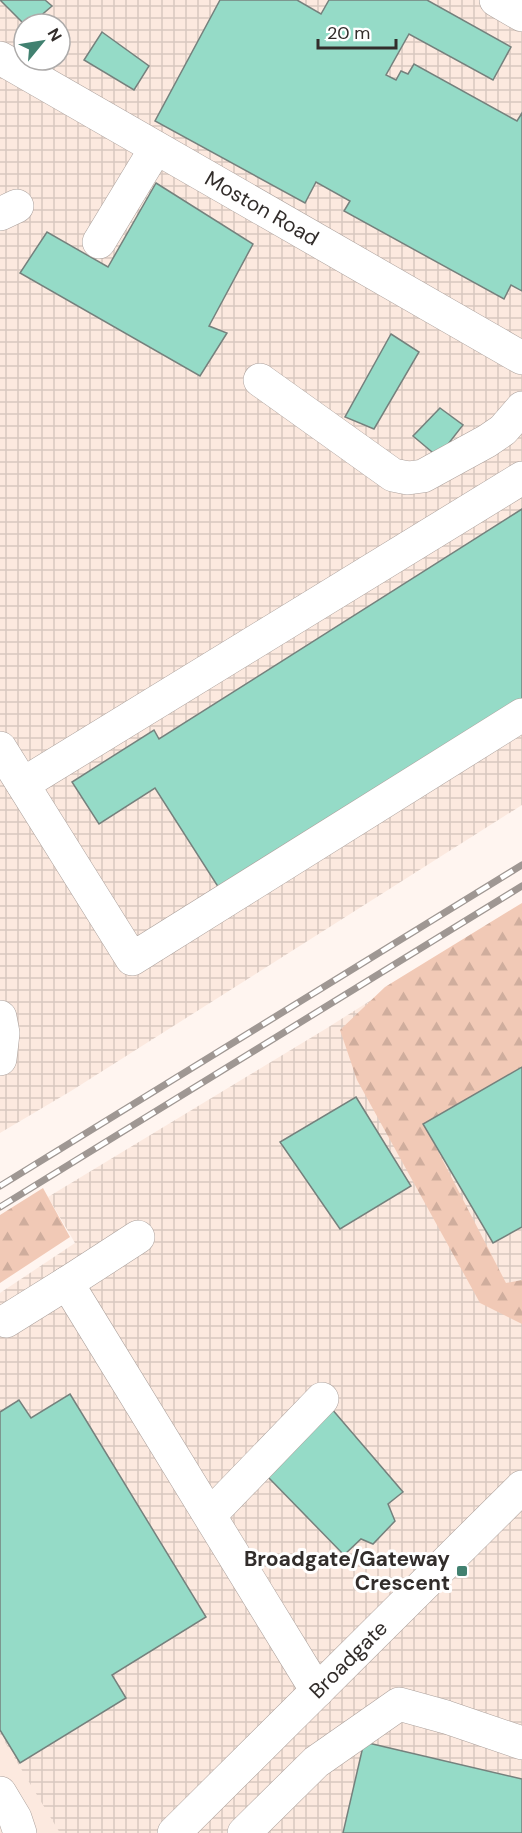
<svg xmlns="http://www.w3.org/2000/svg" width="522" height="1833" viewBox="0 0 522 1833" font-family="'DM Sans',sans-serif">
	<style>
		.built { fill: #fce9df }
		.industrial { fill: url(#industrial-grid); fill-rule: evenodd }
		.forest { fill: url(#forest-firs) }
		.building { fill: #95dbc7; stroke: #75817d; stroke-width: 1.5 }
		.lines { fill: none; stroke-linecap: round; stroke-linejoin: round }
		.minor-casing { stroke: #aca19c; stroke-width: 34 }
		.minor { stroke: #fff; stroke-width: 33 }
		.rail-casing { stroke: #9f9793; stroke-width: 7 }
		.rail { stroke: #fff; stroke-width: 4.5; stroke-dasharray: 14; stroke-linecap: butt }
		.poi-dot { fill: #418170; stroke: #fff; stroke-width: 2 }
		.labels { text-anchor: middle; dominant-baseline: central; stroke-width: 6; stroke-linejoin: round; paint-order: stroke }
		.street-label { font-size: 21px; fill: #322d2b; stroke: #fff }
		.poi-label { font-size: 21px; font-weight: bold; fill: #322d2b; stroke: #fff; text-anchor: end }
	</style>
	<defs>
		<pattern id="industrial-grid" width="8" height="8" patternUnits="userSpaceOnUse" patternTransform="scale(1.5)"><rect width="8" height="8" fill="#fce9df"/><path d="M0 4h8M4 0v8" fill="none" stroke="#d8c8c0"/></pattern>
		<pattern id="forest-firs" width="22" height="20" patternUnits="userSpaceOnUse" patternTransform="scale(1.5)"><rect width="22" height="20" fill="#f1c9b6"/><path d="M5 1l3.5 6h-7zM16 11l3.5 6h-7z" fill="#cfad9d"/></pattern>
	</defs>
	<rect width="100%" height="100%" fill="#fff5f0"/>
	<!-- built -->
	<path class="built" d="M0,1731L61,1833H0Z"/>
	<!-- industrial -->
	<path class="industrial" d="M0,0H522V805L71,1091L0,1133ZM24,24H60V60H24Z
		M522,905V1833H60L0,1734V1293L75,1243L48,1197L327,1028Z"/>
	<!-- forest -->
	<path class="forest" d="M522,903V1067L424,1124L506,1283L522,1280V1324L480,1303L357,1080L340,1030L385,987Z
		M43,1188L70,1237L0,1283V1215Z"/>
	<!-- building -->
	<path class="building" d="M0,0H45L52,6L31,24H24Z
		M220,0H297L321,14L329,0H427L511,47L493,80L409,34L386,75L396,80L401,71L408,74L414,64L517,121L522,113V291L511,285L504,299L344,211L350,201L316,182L305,203L155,121Z
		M102,32L149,66L134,90L84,60Z
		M156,183L253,244L209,326L227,333L200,376L20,273L47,232L108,267Z
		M391,334L419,352L374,429L345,417Z
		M440,408L463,425L438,457L413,436Z
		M522,509V706L224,896L155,788L99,824L72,782L154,730L159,739Z
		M522,1067V1227L493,1243L423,1124Z
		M356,1097L411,1186L340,1229L280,1142Z
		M70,1394L206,1617L112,1675L126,1698L20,1763L0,1730V1412L19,1400L31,1418Z
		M331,1408L403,1492L388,1504L395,1521L373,1544L361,1539L344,1555L268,1477Z
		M364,1742L522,1779V1833H343Z"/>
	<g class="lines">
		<!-- minor casing -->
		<g class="minor-casing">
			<g id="minor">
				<path d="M496,0L522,15"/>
				<path id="s1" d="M0,58L522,358"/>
				<path d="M0,214L17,206"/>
				<path d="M99,242L156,148"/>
				<path d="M260,380L393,475L408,478L423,476L487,441L503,430L522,408"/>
				<path d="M0,748L132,959L522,715"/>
				<path d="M23,784L522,478"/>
				<path d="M0,1017L3,1033L0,1059"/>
				<path d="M138,1237L67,1283L317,1691"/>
				<path d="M6,1321L67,1283"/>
				<path d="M210,1515L322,1399"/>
				<path d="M0,1793L15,1818L20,1833"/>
				<path id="s2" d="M174,1833L522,1487"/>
				<path d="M244,1833L316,1762L399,1704L446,1717L522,1743"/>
			</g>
		</g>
		<!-- minor -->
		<use href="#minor" class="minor"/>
		<!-- rail casing -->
		<g class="rail-casing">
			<path id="rail" d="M0,1186L522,865
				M0,1207L522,886"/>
		</g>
		<!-- rail -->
		<use href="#rail" class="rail"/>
	</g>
	<!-- markers -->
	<rect class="poi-dot" x="456" y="1565" width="12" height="12" rx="3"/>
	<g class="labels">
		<!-- street labels -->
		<g class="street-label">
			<text stroke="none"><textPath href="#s1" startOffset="302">Moston Road</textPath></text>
			<text stroke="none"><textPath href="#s2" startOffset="246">Broadgate</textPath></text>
		</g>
		<!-- poi labels -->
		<g class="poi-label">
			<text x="450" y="1559">Broadgate/Gateway<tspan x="450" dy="24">Crescent</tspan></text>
		</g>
	</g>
	<!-- north arrow -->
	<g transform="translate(42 42) rotate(60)"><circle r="28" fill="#ffffff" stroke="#adabaa" stroke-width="1.5"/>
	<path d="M0-4.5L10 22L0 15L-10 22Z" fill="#418170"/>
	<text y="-9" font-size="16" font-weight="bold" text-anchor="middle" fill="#322d2b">N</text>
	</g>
	<!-- scale -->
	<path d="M318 39v9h78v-9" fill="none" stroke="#322d2b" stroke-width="3"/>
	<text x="327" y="39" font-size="18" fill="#322d2b" stroke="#ffffff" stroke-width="4.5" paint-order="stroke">20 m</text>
</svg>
